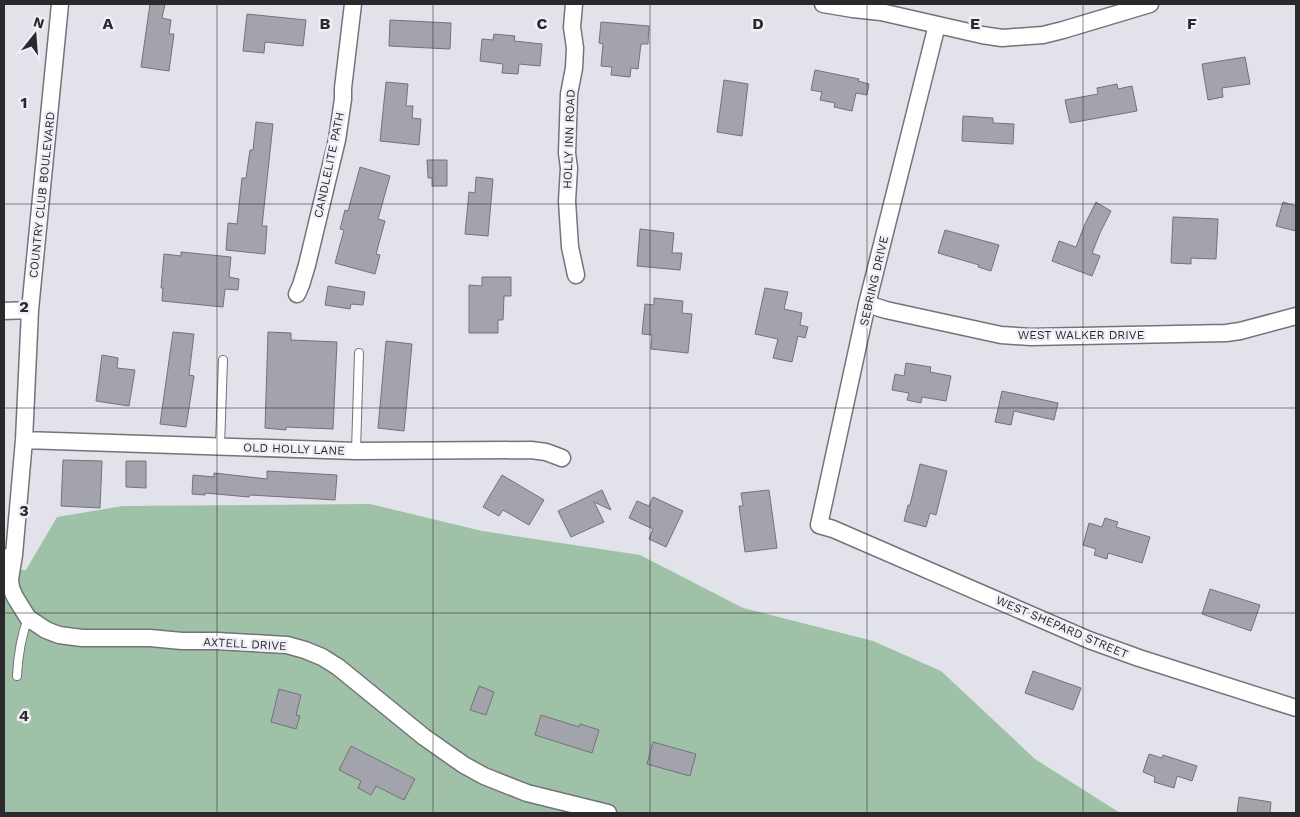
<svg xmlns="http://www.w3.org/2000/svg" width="1300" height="817" viewBox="0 0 1300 817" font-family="'Work Sans',sans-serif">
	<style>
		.green { fill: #9fc1a7 }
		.building { fill: #a3a4ab; stroke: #727279 }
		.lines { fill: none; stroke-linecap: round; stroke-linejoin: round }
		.service-casing { stroke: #73737a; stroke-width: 10 }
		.minor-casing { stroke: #73737a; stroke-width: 19 }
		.service { stroke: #fff; stroke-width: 8 }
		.minor { stroke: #fff; stroke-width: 16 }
		.grid { fill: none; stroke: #2a2a2d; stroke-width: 1; stroke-opacity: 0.55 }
		.labels { text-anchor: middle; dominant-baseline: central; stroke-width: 5; stroke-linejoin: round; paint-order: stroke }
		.street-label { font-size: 12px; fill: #2a2a2d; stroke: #efeff7 }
		.grid-label { font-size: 16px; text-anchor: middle; font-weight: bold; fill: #2a2a2d; stroke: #efeff7; stroke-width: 5; stroke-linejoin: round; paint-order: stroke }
	</style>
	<rect width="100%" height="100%" fill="#e2e2ea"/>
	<!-- green -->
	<path class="green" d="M370,504L482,531L640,555L743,608L873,641L941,671L1035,759L1120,813H4V570H26L57,517L123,506Z"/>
	<!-- building -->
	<path class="building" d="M150,4H165L162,18L171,20L169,34H174L169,71L141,67Z
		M247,14L306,20L303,46L265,42L264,53L243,51Z
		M390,20L451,23L450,49L389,46Z
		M601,22L649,26L648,44H641L638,69L631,68L630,77L611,75L612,67L601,66L603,44L599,43Z
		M494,34L515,36L514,41L542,44L540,66L519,64L518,74L502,73L503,64L480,61L482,39L493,40Z
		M1245,57L1250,84L1222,88L1223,97L1208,100L1202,64Z
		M815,70L859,79L858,81L869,84L867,95L856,93L852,111L834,107L835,103L820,100L822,92L811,90Z
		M724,80L748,84L742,136L717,132Z
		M386,82L408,84L406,106H413L412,118L421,119L419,145L380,141Z
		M1117,84L1118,89L1132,86L1137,111L1070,123L1065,100L1098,94L1097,88Z
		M963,116L993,118V123L1014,124L1013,144L962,141Z
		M256,122L273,124L262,226H267L265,254L226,250L228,223L237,224L242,178H246L250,150H253Z
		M427,160H447V186H432V178H428Z
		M360,167L390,176L378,219L385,221L376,254L380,255L375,274L335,263L344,230L340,229L345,210L348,211Z
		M476,177L493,179L488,236L465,234L469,192L475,193Z
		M1096,202L1111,211L1100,233L1092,253L1100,256L1092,276L1052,261L1059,241L1076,247L1085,224Z
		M1283,202L1296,206V231L1276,226Z
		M1173,217L1218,219L1216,259L1191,258V264L1171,263Z
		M640,229L674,233L672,253H682L680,270L637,266Z
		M945,230L999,245L991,271L978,267L979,265L938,253Z
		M181,252L231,257L229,277L239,279L238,290L225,289L223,307L162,301L163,288H161L164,254L181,256Z
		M482,277H511V296H504L503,320H498V333H469V285L482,286Z
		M328,286L365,292L363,305L351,304L350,309L325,305Z
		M765,288L788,292L784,309L802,313L800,325L808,327L805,338L798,336L792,362L773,358L778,339L755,334Z
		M654,298L683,301L682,313L692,314L688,353L651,349L652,335L642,334L645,304L654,305Z
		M173,332L194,334L189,375L194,376L186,427L160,424Z
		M268,332L291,333V340L337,342L333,429L286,427V430L265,428Z
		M386,341L412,344L404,431L378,428Z
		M102,355L118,358L117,368L135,370L129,406L96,401Z
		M906,363L931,367L930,372L951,376L946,401L922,397L921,403L907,400L909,393L892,390L895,374L904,376Z
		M1002,391L1058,403L1054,420L1014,411L1011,425L995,422Z
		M63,460L102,461L100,508L61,506Z
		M126,461H146V488L126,487Z
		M920,464L947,471L936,515L930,513L926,527L904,521L908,505H910Z
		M267,471L337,475L335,500L250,495L249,497L205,493V495L192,494L193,475L214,477V473L267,479Z
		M502,475L544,500L529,525L503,510L499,516L483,507Z
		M602,490L611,510L594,502L604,522L571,537L558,511Z
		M769,490L777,548L745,552L739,506H743L741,493Z
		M653,497L683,511L666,547L649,539L653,529L629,518L637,501L649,506Z
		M1105,518L1118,522L1116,527L1150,537L1142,563L1108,553L1107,559L1094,555L1096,549L1083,545L1089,523L1102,527Z
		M1210,589L1260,605L1251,631L1202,614Z
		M1033,671L1081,688L1073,710L1025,693Z
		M479,686L494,692L486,715L470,710Z
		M279,689L301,695L296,715L300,716L296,729L271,722Z
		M541,715L579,727L580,724L599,730L592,753L535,735Z
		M653,742L696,754L690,776L647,764Z
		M351,746L415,779L404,800L376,786L371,795L358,788L361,781L339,770Z
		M1149,754L1162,758L1163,755L1197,766L1192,781L1177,776L1174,788L1154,782L1155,777L1143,772Z
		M1239,797L1271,802L1270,813H1237Z"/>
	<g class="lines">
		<!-- service casing -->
		<g class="service-casing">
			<path id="service" d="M220,446L223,360
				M356,451L359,353
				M17,676C18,655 21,637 28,618"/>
		</g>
		<!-- minor casing -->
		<g class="minor-casing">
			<path id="minor" d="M574,4L572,27L575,48L574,68L569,94L567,153L569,168L567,201L570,247L576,275
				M823,4L853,9L881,12L982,35L1002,38L1043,35L1063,30L1150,4
				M937,25L867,304L819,525L833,529L1089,640L1139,658L1296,708
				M297,294L301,285L307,265L337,140L343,99V88L353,4
				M867,304L886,310L1001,335L1031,337L1226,333L1240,331L1296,316
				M4,311L30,310
				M24,440L356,451L531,450L546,452L562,458
				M14,555L10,579L11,588L15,597L28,618L46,630L59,635L82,638H150L182,641H217L287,645L305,650L322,657L338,667L424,737L464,765L484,776L527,793L608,813
				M5,558L14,555L24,440L30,310L60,4"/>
		</g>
		<!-- service -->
		<use href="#service" class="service"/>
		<!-- minor -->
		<use href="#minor" class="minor"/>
	</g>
	<!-- grid -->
	<path class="grid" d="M217,4V813M433,4V813M650,4V813M867,4V813M1083,4V813M4,204H1296M4,408H1296M4,613H1296"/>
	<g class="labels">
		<!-- street labels -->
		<g class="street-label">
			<text transform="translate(569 139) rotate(-88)">HOLLY INN ROAD</text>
			<text transform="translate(329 165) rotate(-78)">CANDLELITE PATH</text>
			<text transform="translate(42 195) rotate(-84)">COUNTRY CLUB BOULEVARD</text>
			<text transform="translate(874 281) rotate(-77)">SEBRING DRIVE</text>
			<text x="1081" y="335">WEST WALKER DRIVE</text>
			<text transform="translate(294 449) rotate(2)">OLD HOLLY LANE</text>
			<text transform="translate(1062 627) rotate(23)">WEST SHEPARD STREET</text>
			<text transform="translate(245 644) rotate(3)">AXTELL DRIVE</text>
		</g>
	</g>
	<g class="grid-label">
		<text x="108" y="29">A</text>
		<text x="325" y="29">B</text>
		<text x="542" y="29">C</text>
		<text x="758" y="29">D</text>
		<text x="975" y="29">E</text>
		<text x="1192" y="29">F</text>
		<text x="24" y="108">1</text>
		<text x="24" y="312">2</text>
		<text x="24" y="516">3</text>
		<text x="24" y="721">4</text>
	</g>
	<!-- border -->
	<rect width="1300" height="817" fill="none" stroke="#2a2a2d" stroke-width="10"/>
	<!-- north arrow -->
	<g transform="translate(35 35) rotate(17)" stroke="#efeff7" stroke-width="4" paint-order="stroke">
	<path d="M0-4L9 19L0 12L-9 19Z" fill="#2a2a2d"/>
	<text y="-8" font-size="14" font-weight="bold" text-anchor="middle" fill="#2a2a2d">N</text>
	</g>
</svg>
